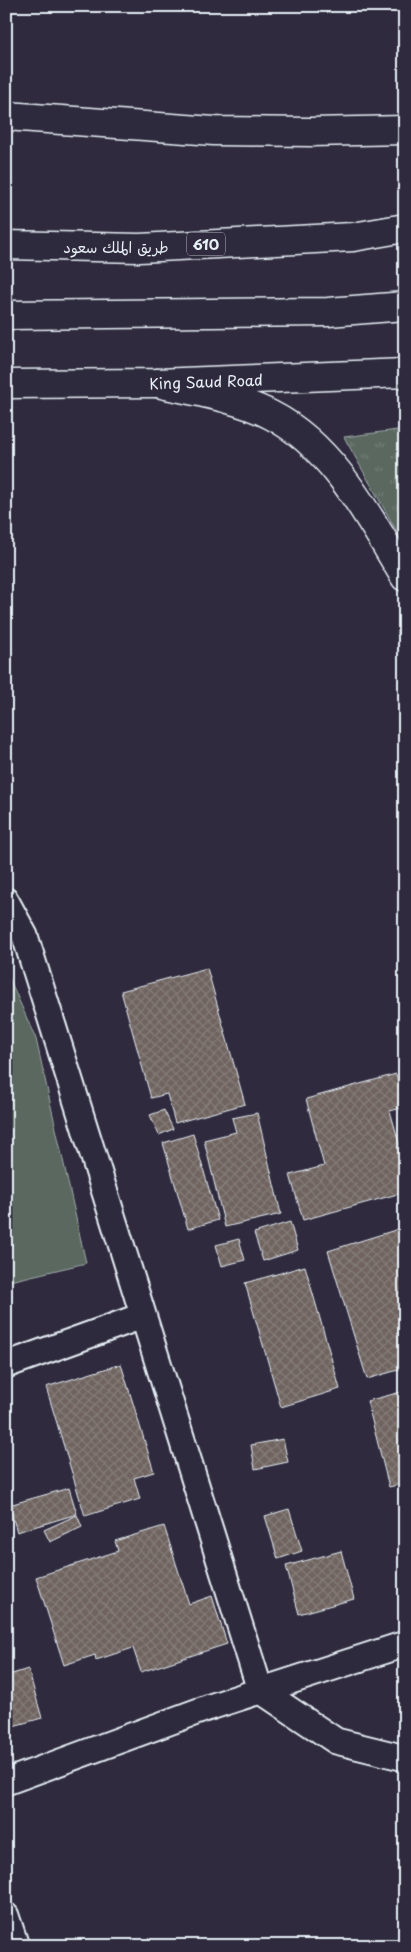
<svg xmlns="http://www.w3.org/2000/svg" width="411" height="1952" viewBox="0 0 411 1952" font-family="'Playpen Sans','Playpen Sans Arabic',sans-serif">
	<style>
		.grass { fill: url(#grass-tufts); stroke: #a1acac }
		.park { fill: #5a685f; stroke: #a1acac }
		.building { fill: url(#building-cross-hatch); stroke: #e8f1f8 }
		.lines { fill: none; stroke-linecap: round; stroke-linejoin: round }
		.street-casing { stroke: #e8f1f8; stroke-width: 29 }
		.secondary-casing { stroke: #e8f1f8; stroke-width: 31 }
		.primary-casing { stroke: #e8f1f8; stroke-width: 31 }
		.street { stroke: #2f2a3d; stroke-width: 25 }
		.secondary { stroke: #2f2a3d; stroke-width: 28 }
		.primary { stroke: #2f2a3d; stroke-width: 28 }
		.labels { text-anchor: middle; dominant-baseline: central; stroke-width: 4; stroke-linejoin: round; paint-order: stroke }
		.shield { fill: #2f2a3d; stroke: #b0b5c0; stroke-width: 1 }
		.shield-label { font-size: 14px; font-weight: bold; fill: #e8f1f8 }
		.street-label { font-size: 15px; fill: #e8f1f8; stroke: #2f2a3d }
	</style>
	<defs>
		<pattern id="grass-tufts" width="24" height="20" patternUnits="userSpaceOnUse" patternTransform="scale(1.25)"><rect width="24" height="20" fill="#5a685f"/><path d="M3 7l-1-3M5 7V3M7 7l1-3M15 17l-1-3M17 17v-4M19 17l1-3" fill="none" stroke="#727e77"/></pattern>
		<pattern id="building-cross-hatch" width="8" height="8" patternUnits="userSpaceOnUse" patternTransform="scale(1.25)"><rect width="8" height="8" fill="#706460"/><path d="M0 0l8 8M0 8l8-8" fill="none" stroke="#847b78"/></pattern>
	</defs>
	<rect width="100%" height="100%" fill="#2f2a3d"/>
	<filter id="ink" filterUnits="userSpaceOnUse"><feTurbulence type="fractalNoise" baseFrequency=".02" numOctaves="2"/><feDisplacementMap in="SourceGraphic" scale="10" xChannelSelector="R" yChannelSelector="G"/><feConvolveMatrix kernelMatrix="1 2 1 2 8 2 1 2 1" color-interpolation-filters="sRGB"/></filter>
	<g filter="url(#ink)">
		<!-- grass -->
		<path class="grass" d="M405,429V546L344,437Z"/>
		<!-- park -->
		<path class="park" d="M6,971L36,1039L86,1263L6,1282Z"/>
		<!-- building -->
		<path class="building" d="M207,968L245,1104L175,1123L167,1094L151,1098L121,991Z
			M396,1074L405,1107L390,1111L405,1163V1192L303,1220L290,1175L324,1166L306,1099Z
			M164,1110L173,1129L159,1135L150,1115Z
			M257,1113L281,1214L225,1227L204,1140L236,1132L232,1118Z
			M193,1134L218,1220L188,1229L163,1143Z
			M290,1222L298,1250L263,1261L254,1233Z
			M405,1227V1368L367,1379L328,1251Z
			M239,1239L245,1260L222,1266L216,1245Z
			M305,1266L340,1389L281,1407L245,1283Z
			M121,1364L154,1472L134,1478L140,1499L85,1516L46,1387Z
			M405,1391V1483L389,1487L367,1401Z
			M283,1439L288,1462L255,1469L251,1445Z
			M69,1488L77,1514L17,1532L9,1505Z
			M289,1509L302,1551L278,1559L265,1516Z
			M77,1515L82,1527L50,1542L44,1530Z
			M164,1526L189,1604L212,1596L227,1644L141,1672L133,1648L96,1660L95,1655L64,1665L36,1577L118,1551L115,1541Z
			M341,1551L354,1599L299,1614L286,1566Z
			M28,1669L42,1718L6,1728V1676Z"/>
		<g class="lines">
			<!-- street casing -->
			<g class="street-casing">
				<path id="street" d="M6,901L25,936L260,1690L336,1741L405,1758
					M6,1365L142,1316
					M6,1782L207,1708L405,1644
					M6,1916L16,1946"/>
			</g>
			<!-- secondary casing -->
			<g class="secondary-casing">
				<path id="secondary" d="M6,116L214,131L311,132L405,130
					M6,384L157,383L405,373"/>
			</g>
			<!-- primary casing -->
			<g class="primary-casing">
				<path id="primary" d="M6,245L139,248L353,237L405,228
					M6,315L328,312L405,306
					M157,383C195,392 236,397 271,415C334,447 370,519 405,577"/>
			</g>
			<!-- street -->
			<use href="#street" class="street"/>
			<!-- secondary -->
			<use href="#secondary" class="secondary"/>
			<!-- primary -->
			<use href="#primary" class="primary"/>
		</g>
	</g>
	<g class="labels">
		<!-- shield labels -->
		<rect class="shield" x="187" y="232.5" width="38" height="23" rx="4"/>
		<g class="shield-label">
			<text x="206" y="244">610</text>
		</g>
		<!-- street labels -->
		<g class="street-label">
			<text x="116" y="246">طريق الملك سعود</text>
			<text transform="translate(206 381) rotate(-2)">King Saud Road</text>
		</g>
	</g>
	<!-- margin -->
	<rect width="411" height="1952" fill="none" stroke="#2f2a3d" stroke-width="25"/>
	<rect x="12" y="12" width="386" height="1927" fill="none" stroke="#e8f1f8" stroke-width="2" filter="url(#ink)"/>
</svg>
